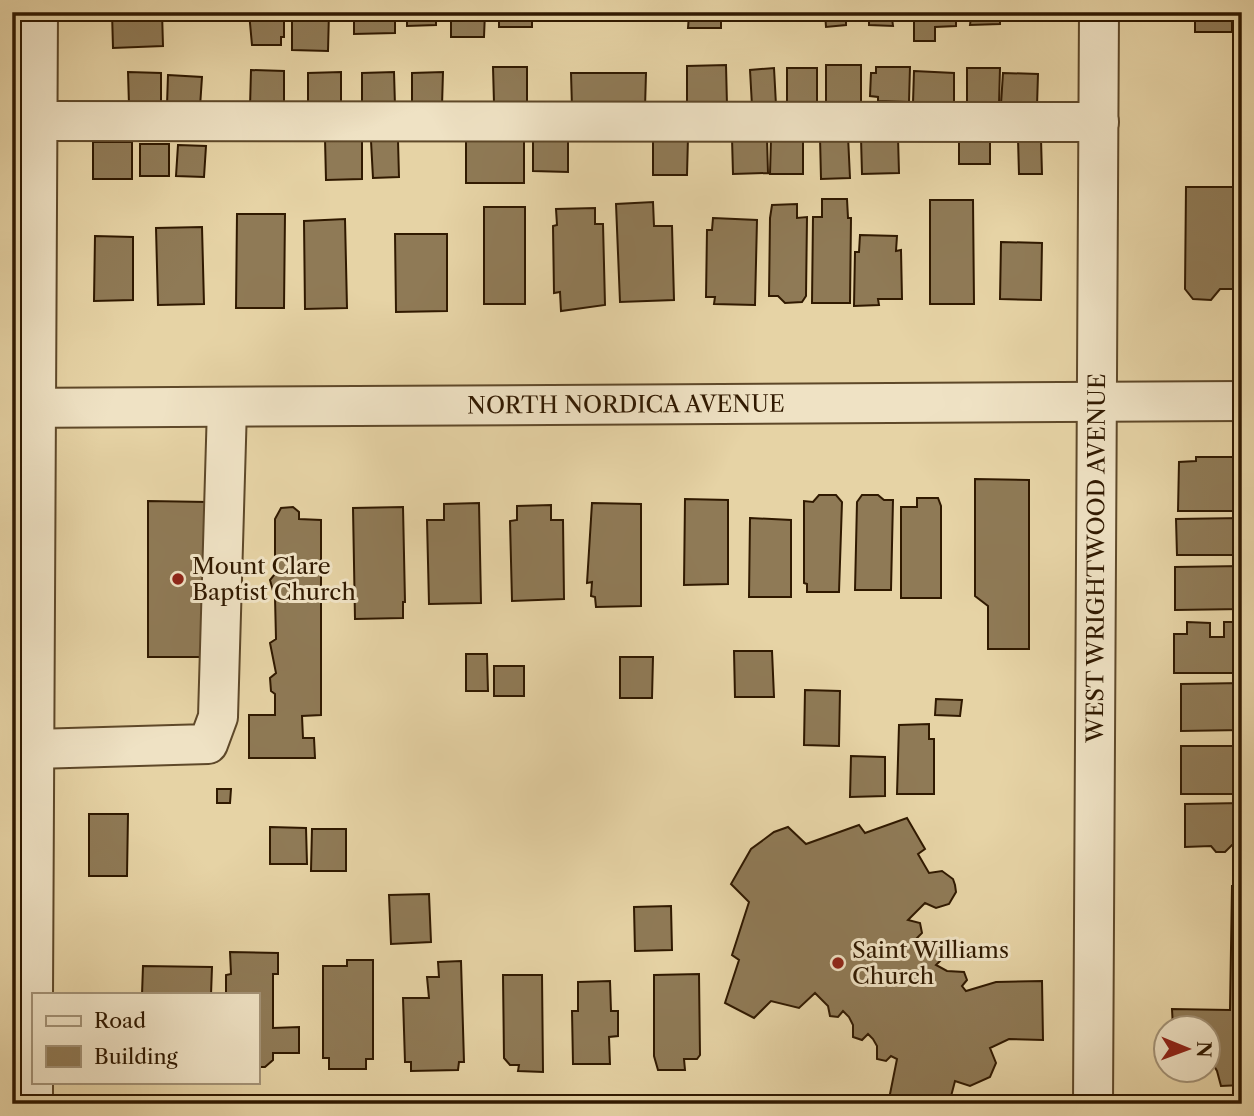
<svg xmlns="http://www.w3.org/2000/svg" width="1254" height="1116" viewBox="0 0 1254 1116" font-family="'Libre Caslon Text',serif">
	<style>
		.building { fill: #8f7a56; stroke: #301900; stroke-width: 2 }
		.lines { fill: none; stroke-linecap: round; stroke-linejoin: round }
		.minor-casing { stroke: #5e4829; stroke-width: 42 }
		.minor { stroke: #efe2c4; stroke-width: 38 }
		.poi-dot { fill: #8f2418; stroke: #efe2c4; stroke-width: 2.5 }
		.labels { text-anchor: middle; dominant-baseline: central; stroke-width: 6; stroke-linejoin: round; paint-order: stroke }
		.street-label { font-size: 23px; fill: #301900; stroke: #efe2c4 }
		.poi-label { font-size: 23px; fill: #301900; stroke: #efe2c4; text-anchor: start }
	</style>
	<rect width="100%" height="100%" fill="#e6d3a5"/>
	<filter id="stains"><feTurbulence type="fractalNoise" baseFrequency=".00286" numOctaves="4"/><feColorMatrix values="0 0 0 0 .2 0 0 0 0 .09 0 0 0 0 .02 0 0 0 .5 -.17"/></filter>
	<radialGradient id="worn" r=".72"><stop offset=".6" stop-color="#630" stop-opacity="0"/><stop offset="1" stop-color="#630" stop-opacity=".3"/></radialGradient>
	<!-- building -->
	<path class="building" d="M112,12H162L163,46L113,48Z
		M249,12H284V37H281V45H252Z
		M292,12H329L328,51L292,50Z
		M354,12H395V33L354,34Z
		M407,12H444V14L436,13V25L407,26Z
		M451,12H485L484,37H451Z
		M499,12H542V16H532V27H499Z
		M599,12H644V16H599Z
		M679,12H721V28H688L689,15Z
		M733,12H774V17L733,18Z
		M779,12H819V18H779Z
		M825,12H865V18H846V25L826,27Z
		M869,12H910V18H892L893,26L869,25Z
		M914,12H956V26L935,27V41H914Z
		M960,12H1000V24L970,25L971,17L960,18Z
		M1004,12H1045V19L1003,18Z
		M1195,12H1232V32H1195Z
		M1237,12H1242V41H1238Z
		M726,65L727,105H687V66Z
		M826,65H861V104H826Z
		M493,67H527V102L494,103Z
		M876,67H910L909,102L878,101V97L870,96L871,73H876Z
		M774,68L776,105L752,106L750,70Z
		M787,68H817V103L787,104Z
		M967,68H1000L999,104H967Z
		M251,70L284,71V106L250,107Z
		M914,71L954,73V103H913Z
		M128,72L161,73V105H129Z
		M341,72V107L308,108V73Z
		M394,72L395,106L362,107V73Z
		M443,72L442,106L412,107V73Z
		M571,73H646L645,108H572Z
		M1003,73L1038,74L1037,106L1001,104Z
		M168,75L202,77L200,107L167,105Z
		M959,133H990V164H959Z
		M848,136L850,178L821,179L820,137Z
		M533,137H568V172L533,171Z
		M688,137L687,175H653V138Z
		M803,137V174H770L771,138Z
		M898,137L899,173L862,174L861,138Z
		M362,138V179L326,180L325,139Z
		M732,138H767L768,173L733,174Z
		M1018,139H1041L1042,174H1019Z
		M398,140L399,177L373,178L371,141Z
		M524,140V183H466V141Z
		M93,142H132V179H93Z
		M140,144H169V176H140Z
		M178,145L206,146L204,177L176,176Z
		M1186,187H1233V289H1220L1211,300L1193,299L1185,289Z
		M822,199H847L848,218H851L850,303H812L813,217H822Z
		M930,200H973L974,304H930Z
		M653,202L654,226H672L674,300L620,302L616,204Z
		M797,204V218L807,217L806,296L802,302L785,303L778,296H769L770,218L772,205Z
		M484,207H525V304H484Z
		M595,208V224H603L605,305L561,311L560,292L554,293L553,226L557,225L556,209Z
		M237,214H285L284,308H236Z
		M713,218L757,220L755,305L714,304L715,297H706L707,230H712Z
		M345,219L347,308L305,309L304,221Z
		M202,227L204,304L158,305L156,228Z
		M395,234H447V311L396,312Z
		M860,235L897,236L896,251L901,250L902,299H878L879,305L854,306L855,252H859Z
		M95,236L133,237V300L94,301Z
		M1001,242L1042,243L1041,300L1000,299Z
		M1196,457H1242V511H1178L1179,462L1196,461Z
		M975,479L1029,480V649H988V606L975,596Z
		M819,495H836L842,502L839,592H807V584L804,583V501L813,502Z
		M862,495H878L884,500H893L891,590H855L857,502Z
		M917,498H938L941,506V598H901V507H917Z
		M685,499L728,500V584L684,585Z
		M148,501L208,502L206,657H148Z
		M479,503L481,603L429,604L427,520H444V504Z
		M592,503L641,504V606L596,607L595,597L591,596L592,582L587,583Z
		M551,505V520H563L564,599L512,601L510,521L517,520V506Z
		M293,507L299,512V519L321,520V715L302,716L303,738H314L315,758H249V715H275V694L271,691L270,678L276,673L270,643L276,639L275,598L270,580L275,574V519L281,508Z
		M403,507L405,602H403V618L355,619L353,508Z
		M750,518L791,520V597H749Z
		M1242,518V555H1177L1176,519Z
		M1242,566V609L1175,610V567Z
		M1187,622L1210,623V637H1224V622H1242V673H1174V634H1187Z
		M734,651H772L774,697H735Z
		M466,654H487L488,691H466Z
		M620,657H653L652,698H620Z
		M494,666H524V696H494Z
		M1242,683V730L1181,731V684Z
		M805,690L840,691L839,746L804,745Z
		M936,699L962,700L960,716L935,715Z
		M929,724V739H934V794H897L899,725Z
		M1181,746H1242V794H1181Z
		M851,756L885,757V796L850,797Z
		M217,789H231L230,803H217Z
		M1242,803V845H1232L1225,852H1216L1211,846L1185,847V804Z
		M89,814H128L127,876H89Z
		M907,818L925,849L918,854L929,873L942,871L953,879L955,885L956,892L949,904L936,908L925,903L908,920L920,923L922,933L916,939L919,942L934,949L942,948L944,957L936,965L947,971L964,972L967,980L962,986L966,991L996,982L1042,981L1043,1040L1009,1039L990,1048L996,1063L990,1077L970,1086L955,1081L949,1104H888L897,1059L891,1056L886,1061L877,1059V1046L873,1039L868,1034L862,1040L853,1037V1025L849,1017L843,1011L838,1017L830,1016L828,1006L815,993L799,1008L771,1001L754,1018L725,1003L739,960L732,955L749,902L731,884L751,849L774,832L788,827L806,844L859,825L865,833Z
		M270,827L306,828L307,864H270Z
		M312,829H346V871H311Z
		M1232,886H1242V1085L1221,1086L1217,1071L1208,1056V1028H1173L1172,1009L1230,1010Z
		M429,894L431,942L391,944L389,895Z
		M671,906L672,950L635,951L634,907Z
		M230,952L278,953V974H273V1028L299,1027V1053H273V1060L265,1067H257V995H226V975L231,974Z
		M347,960H373V1059H366V1069H329V1058H323V966H347Z
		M461,961L464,1062H459L458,1070L411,1071V1062H405L403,998H429L427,977H439L438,962Z
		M143,966L212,967L211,995H142Z
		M699,974L700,1055L697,1059H684L685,1070H658L654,1056V975Z
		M503,975H542L543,1072L518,1071L519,1065H510L504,1058Z
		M610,981L611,1011H618V1036L609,1037L610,1064H573L572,1011H578V982Z"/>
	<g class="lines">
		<!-- minor casing -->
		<g class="minor-casing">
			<g id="minor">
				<path d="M37,121L1099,122"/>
				<path id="s1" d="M12,408L1242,401"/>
				<path d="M34,749L208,744L218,717L227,407"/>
				<path d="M33,995L38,12"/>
				<path d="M33,1104V997"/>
				<path id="s2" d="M1093,1104L1099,12"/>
			</g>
		</g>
		<!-- minor -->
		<use href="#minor" class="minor"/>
	</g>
	<!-- markers -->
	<g class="poi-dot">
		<circle cx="178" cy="579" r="7"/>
		<circle cx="838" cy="963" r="7"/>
	</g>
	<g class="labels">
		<!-- street labels -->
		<g class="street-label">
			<text stroke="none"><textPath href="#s1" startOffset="614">NORTH NORDICA AVENUE</textPath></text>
			<text stroke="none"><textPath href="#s2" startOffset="546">WEST WRIGHTWOOD AVENUE</textPath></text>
		</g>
		<!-- poi labels -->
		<g class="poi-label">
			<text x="192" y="566">Mount Clare<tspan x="192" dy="26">Baptist Church</tspan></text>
			<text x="852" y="950">Saint Williams<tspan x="852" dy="26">Church</tspan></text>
		</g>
	</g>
	<!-- margin -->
	<rect width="1254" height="1116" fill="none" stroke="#e6d3a5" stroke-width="42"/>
	<rect x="14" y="14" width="1226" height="1088" fill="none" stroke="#301900" stroke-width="3.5"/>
	<rect x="21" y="21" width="1212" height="1074" fill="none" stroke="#301900" stroke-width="2"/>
	<!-- legend -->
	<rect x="32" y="993" width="228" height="91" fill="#efe2c4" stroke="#a39276" stroke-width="2"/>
	<rect x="46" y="1016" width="35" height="10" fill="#efe2c4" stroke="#a39276" stroke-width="2"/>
	<text x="94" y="1028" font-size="21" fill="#301900">Road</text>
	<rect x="46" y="1046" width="35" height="21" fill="#8f7a56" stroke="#a39276" stroke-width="2"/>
	<text x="94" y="1064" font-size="21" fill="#301900">Building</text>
	<!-- north arrow -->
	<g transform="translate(1187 1049) rotate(91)"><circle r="33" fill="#efe2c4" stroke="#a39276" stroke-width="2"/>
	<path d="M0-5L12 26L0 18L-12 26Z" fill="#8f2418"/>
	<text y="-10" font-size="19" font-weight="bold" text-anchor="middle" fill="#301900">N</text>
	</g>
	<rect width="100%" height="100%" filter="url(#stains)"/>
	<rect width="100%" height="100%" fill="url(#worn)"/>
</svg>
